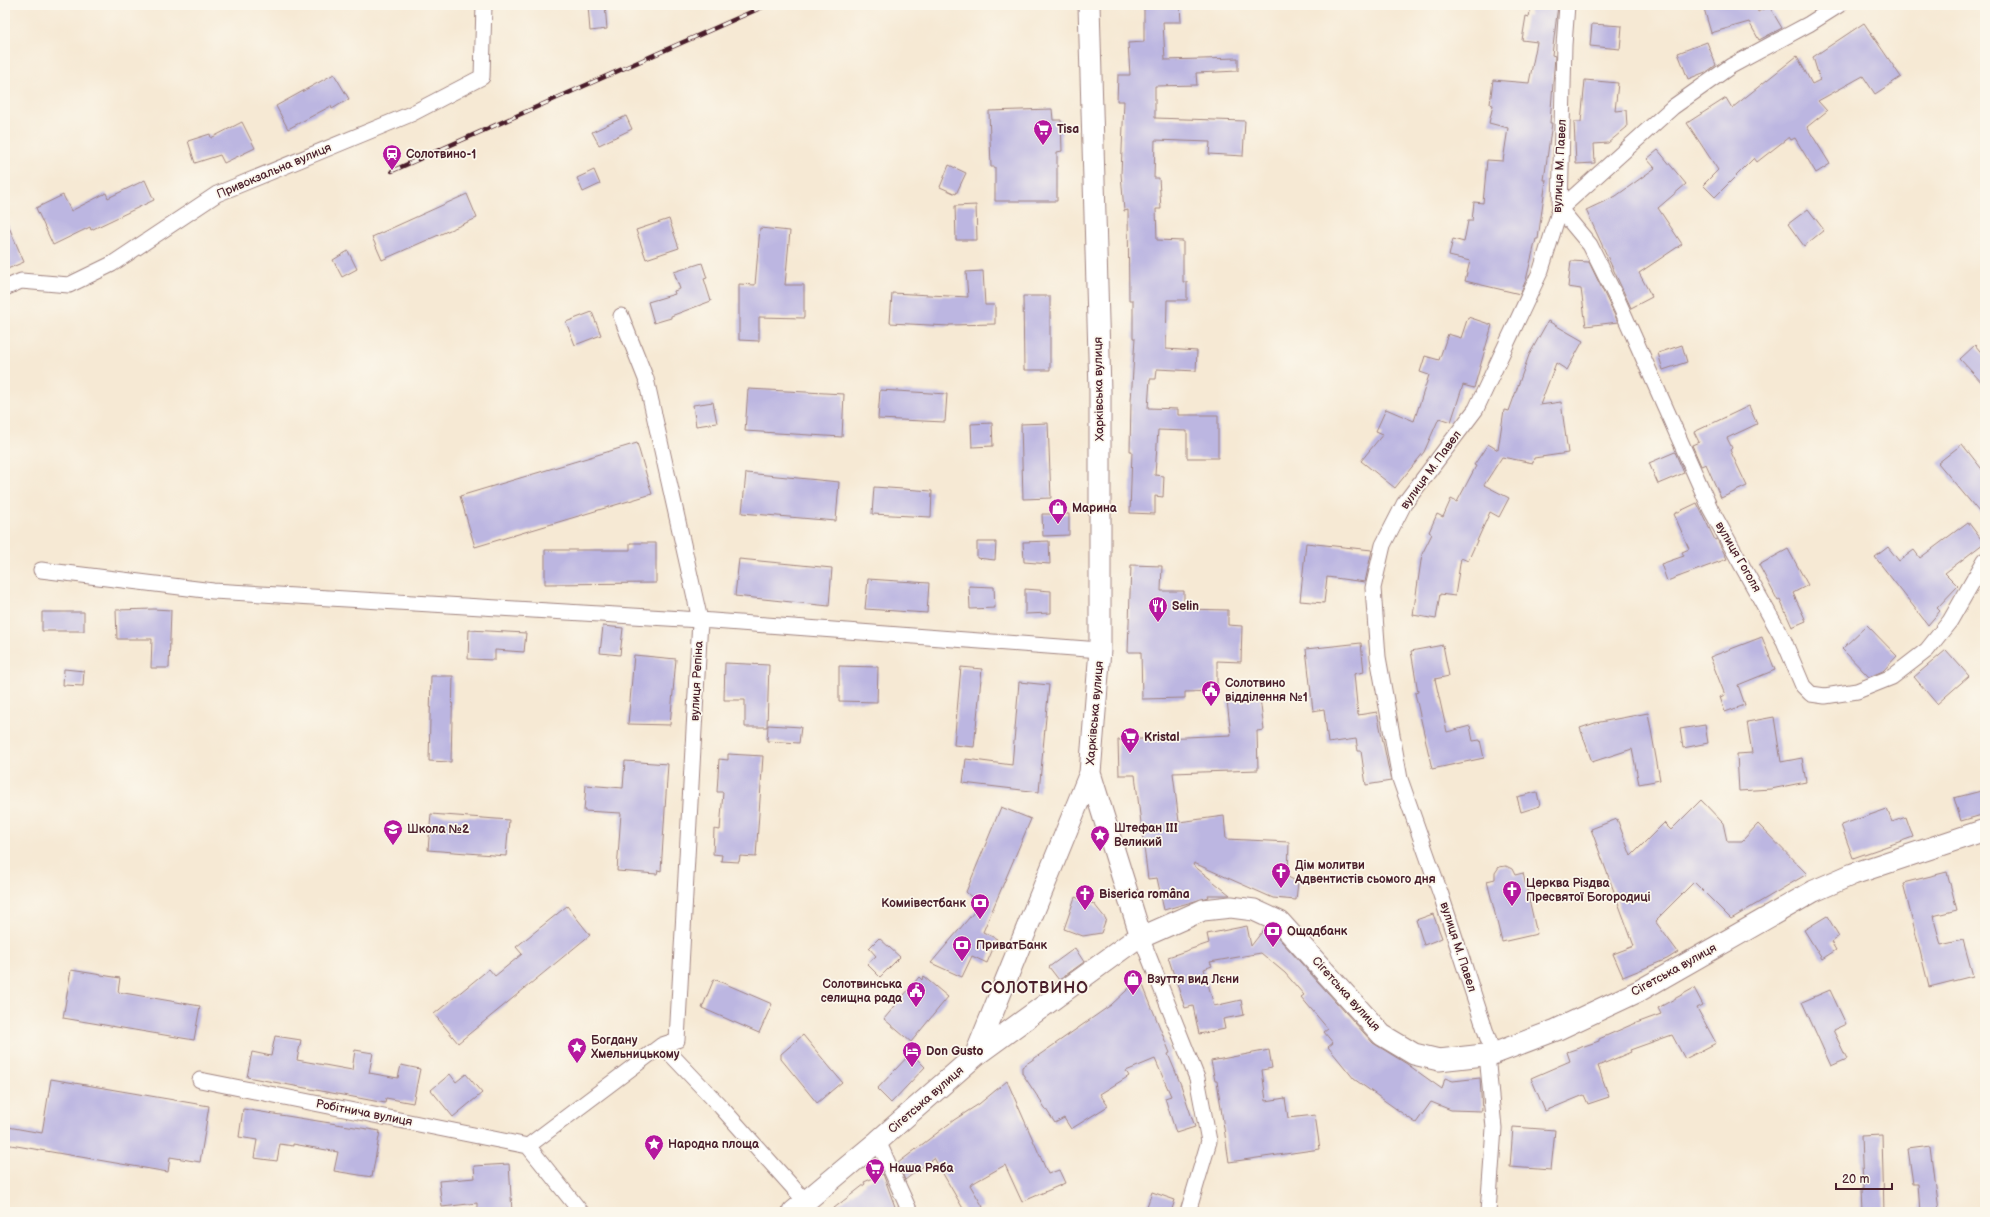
<svg xmlns="http://www.w3.org/2000/svg" width="1990" height="1217" viewBox="0 0 1990 1217" font-family="'Balsamiq Sans',sans-serif">
	<style>
		.building { fill: #bcb6e1 }
		.lines { fill: none; stroke-linecap: round; stroke-linejoin: round }
		.street-casing { stroke: #a08480; stroke-width: 17 }
		.secondary-casing { stroke: #a08480; stroke-width: 23 }
		.street { stroke: #fff; stroke-width: 15 }
		.secondary { stroke: #fff; stroke-width: 21 }
		.rail-casing { stroke: #4a1f2b; stroke-width: 4.5 }
		.rail { stroke: #fbf7ec; stroke-width: 3; stroke-dasharray: 9; stroke-linecap: butt }
		.labels { text-anchor: middle; dominant-baseline: central; stroke-width: 3.5; stroke-linejoin: round; paint-order: stroke }
		.poi-label { font-size: 12px; font-weight: bold; fill: #4a1f2b; stroke: #fbf7ec; text-anchor: start }
		.street-label { font-size: 12px; fill: #4a1f2b; stroke: #fbf7ec }
		.district-label { font-size: 16px; font-weight: bold; letter-spacing: 1px; fill: #4a1f2b; stroke: #fbf7ec }
	</style>
	<rect width="100%" height="100%" fill="#fbf7ec"/>
	<filter id="ink" filterUnits="userSpaceOnUse"><feTurbulence type="fractalNoise" baseFrequency=".025" numOctaves="2"/><feDisplacementMap in="SourceGraphic" scale="8" xChannelSelector="R" yChannelSelector="G"/><feConvolveMatrix kernelMatrix="1 2 1 2 8 2 1 2 1" color-interpolation-filters="sRGB"/></filter>
	<filter id="wash" filterUnits="userSpaceOnUse"><feTurbulence type="fractalNoise" baseFrequency=".012" numOctaves="4" result="noise"/><feDisplacementMap in="SourceGraphic" scale="16" xChannelSelector="R" yChannelSelector="G"/><feGaussianBlur stdDeviation="0.9" result="paint"/><feColorMatrix in="noise" values="0 0 0 0 0 0 0 0 0 0 0 0 0 0 0 0 0 1.4 0 .05"/><feComposite in="paint" operator="in"/></filter>
	<g filter="url(#wash)">
		<rect width="100%" height="100%" fill="#f6e9d4"/>
		<g id="blocks">
			<!-- building -->
			<path class="building" d="M588,5H605L607,29L590,31Z
				M1144,5H1180L1181,22H1163L1165,60L1238,58V71L1196,73L1197,85L1155,86V118L1245,121L1243,156L1209,154L1210,142L1155,140L1154,178H1159L1161,209H1156L1157,240L1183,241V282H1187V300H1167L1166,349L1197,351L1196,371L1157,369L1156,379H1150L1148,408L1178,409V415H1218V458H1187V431L1158,430L1155,475L1164,476L1163,497L1155,496V514L1130,513L1132,451H1130L1131,401L1135,338H1133V300H1129L1128,210L1124,211L1121,174L1124,101H1117L1118,75H1130L1128,43L1144,42Z
				M1531,5H1558L1552,55L1555,56L1550,123H1552L1544,180H1546L1538,239H1536L1526,280L1520,294L1465,281L1470,261L1449,256L1453,239L1464,242L1468,221H1472L1474,202L1483,203L1487,160L1503,161L1508,128L1489,123L1493,105L1490,104L1493,80L1529,83L1537,42L1522,40L1526,16L1529,17Z
				M1703,5H1756L1758,12L1769,6L1782,28L1759,40L1749,22L1711,33Z
				M1864,23L1901,77L1875,94L1863,76L1818,101L1827,111L1807,127L1830,164L1816,173L1795,138L1791,140L1789,137L1757,162L1754,158L1715,197L1703,185L1718,170L1687,123L1726,98L1732,108L1797,56L1812,84L1820,80L1813,57Z
				M1592,24L1622,26L1620,49L1590,46Z
				M1707,42L1716,65L1708,71L1688,79L1678,53Z
				M334,74L349,99L332,109L331,106L288,129L276,106Z
				M1585,80L1618,83L1615,111L1626,110L1627,127L1608,143L1594,144L1595,163L1576,164L1574,122H1581Z
				M1052,109L1053,120H1061L1062,151L1057,152V201H995V167H991L989,111Z
				M626,116L632,129L599,145L592,132Z
				M242,122L255,148L224,163L220,155L195,163L188,141L210,134L211,138Z
				M1658,150L1686,184L1658,208L1682,244L1639,273L1652,297L1631,308L1586,210L1616,196L1655,168L1647,159Z
				M949,165L966,173L956,194L940,187Z
				M594,170L600,184L583,192L577,178Z
				M145,180L154,200L91,230L90,227L53,245L36,208L63,195L71,211L106,193L108,198Z
				M467,194L477,218L382,260L372,237Z
				M976,205L977,240H956L955,206Z
				M1808,209L1824,230L1804,246L1788,224Z
				M5,218L24,262L5,270Z
				M669,219L679,248L646,259L636,230Z
				M760,228L790,231L785,285H804V318L759,317V341L739,340V284L755,285Z
				M348,251L357,269L342,277L333,260Z
				M1571,261L1589,262L1618,322L1586,326L1581,289L1568,287Z
				M702,263L707,278L704,279L711,301L671,316V318L654,323L648,302L675,294L674,291L680,289L674,272Z
				M983,271L985,305H995V324L949,325V326L890,323L892,293L968,297L966,272Z
				M1023,296H1050V370H1024Z
				M592,312L601,335L575,345L566,322Z
				M1468,317L1492,325L1474,388L1463,385L1451,422L1439,418L1424,452L1395,488L1361,461L1383,434L1376,431L1386,409L1414,421L1429,375L1420,372L1425,356L1439,360L1448,334L1461,338Z
				M1548,321L1583,341L1567,370L1556,363L1540,405L1561,402L1568,453L1534,458L1533,463L1502,457L1484,485L1509,498L1499,517L1490,512L1468,561L1461,558L1455,596L1440,594L1436,619L1413,615L1422,554L1432,534L1429,532L1437,514L1443,517L1451,499L1457,502L1476,466L1474,465L1488,444L1498,450L1504,410L1509,411L1529,355Z
				M1682,345L1687,362L1663,370L1658,353Z
				M1975,345L1985,357V386L1960,359Z
				M748,389L844,394L842,437L745,431Z
				M880,390L947,394L945,422L878,419Z
				M713,402L717,423L696,426L693,405Z
				M1749,406L1757,424L1727,438L1732,448L1730,450L1747,486L1721,498L1706,464L1701,466L1692,445L1699,442L1694,432Z
				M992,423L993,446L972,447L971,424Z
				M1048,423L1051,498L1023,499L1021,424Z
				M637,443L652,494L475,547L460,496Z
				M1962,444L1985,473V519L1938,463Z
				M1675,452L1684,473L1658,484L1649,463Z
				M746,473L839,482L836,521L742,513Z
				M874,487L932,491L931,517L872,514Z
				M1697,503L1715,540L1717,539L1727,559L1667,581L1661,564L1684,556L1682,552L1689,549L1674,514Z
				M1042,514H1069V535L1043,536Z
				M1968,522L1984,543L1945,573L1958,586L1937,608L1940,611L1928,625L1875,557L1888,547L1899,561L1914,550L1920,558Z
				M1049,541L1050,564L1024,562L1023,542Z
				M977,542H996L995,560L977,558Z
				M630,543H656V583L545,584V550H630Z
				M1306,543L1372,550L1365,582L1327,577L1324,603L1300,601Z
				M1788,549L1808,585L1793,593L1806,621L1792,627L1780,600L1778,601L1759,565Z
				M739,559L832,568L829,606L735,596Z
				M1131,565L1162,566L1161,591H1184V609L1228,610V625L1242,626L1241,662L1217,661V691L1185,692V698L1142,699L1141,652H1128Z
				M868,579L929,583L927,613L865,609Z
				M969,586L994,587L995,608L970,609Z
				M1025,589L1051,591V613L1025,614Z
				M154,609L171,610L169,668H151L152,639H117L116,610Z
				M42,612H84V631H42Z
				M1867,625L1897,656L1883,671L1869,677L1842,649Z
				M603,626L623,628L620,655L600,653Z
				M469,630L526,633L524,652L495,650V660L468,659Z
				M1762,637L1775,670L1738,685L1745,705L1725,712L1720,697L1725,695L1710,657Z
				M1361,643L1364,672L1354,674L1358,715L1377,712L1391,781L1366,785L1361,751H1358L1356,739L1328,743L1324,709L1313,711L1306,649Z
				M1443,645L1449,676L1435,679L1447,732L1470,726L1473,741L1480,740L1484,758L1432,769L1415,693L1418,692L1411,651Z
				M1946,650L1969,676L1937,704L1914,677Z
				M634,655L676,659L670,725L628,724Z
				M725,663L769,665L767,727H745V700H724Z
				M839,666L878,667L877,702L839,701Z
				M961,667L982,669L974,747L954,745Z
				M64,669L84,671L83,686L63,685Z
				M431,676H453L451,762L429,761Z
				M1019,682L1049,685L1039,792L963,783L966,759L1012,765Z
				M1260,698L1264,730L1257,731L1258,770L1173,773L1179,822L1224,816L1226,839L1289,842L1288,877L1298,882L1296,900L1273,898L1194,863L1193,865L1230,895H1208L1209,897L1164,910L1157,878L1148,879L1135,775H1119L1118,740L1231,735L1227,701Z
				M1648,713L1660,780L1639,784L1632,749L1592,762L1580,728L1595,723Z
				M1774,717L1781,762L1802,758L1806,782L1771,789L1739,791L1737,754L1752,753L1747,722Z
				M768,725L801,727L799,743L767,741Z
				M1705,725L1708,743L1683,748L1680,729Z
				M728,754L763,756L756,857L740,856L739,862L721,861L722,855L713,854L714,829L720,830L723,792H717L719,759L728,760Z
				M625,761L668,764L661,871L658,870L657,874L617,871L621,813L584,811L586,785L623,788Z
				M1985,790V814L1961,821L1954,798Z
				M1537,792L1540,806L1521,812L1517,797Z
				M1701,800L1723,823L1727,841H1742L1758,824L1807,874L1731,919L1694,882L1655,921L1678,952L1667,959L1623,977L1613,954L1634,946L1591,829L1617,819L1631,856L1664,823L1671,830Z
				M1001,807L1031,819L983,932L997,939L987,963L972,956L962,977L931,963L980,905L966,892Z
				M1887,809L1892,822L1906,817L1913,837L1853,858L1841,825Z
				M431,814L509,820L506,856L428,850Z
				M1506,866L1512,869L1515,875L1523,873L1537,934L1502,942L1487,881L1495,879V873L1499,867Z
				M1947,872L1957,910L1933,916L1941,945L1963,940L1973,976L1929,987L1903,883Z
				M1075,897L1094,904L1106,919L1101,933L1083,936L1064,929Z
				M567,906L590,935L458,1043L434,1014L489,969L495,976L522,954L516,947Z
				M1433,914L1442,938L1424,945L1416,920Z
				M1827,916L1839,936L1831,942L1836,950L1822,959L1804,930Z
				M1247,926L1251,946L1265,928L1273,932L1373,1043L1407,1064L1442,1089L1445,1078L1453,1081L1480,1078L1482,1111L1451,1110L1431,1102L1416,1123L1354,1079L1328,1047L1333,1043L1324,1032L1328,1029L1301,997L1304,995L1285,973L1261,953L1210,962L1212,966L1204,969L1214,1006L1241,1000L1244,1015L1223,1019L1225,1029L1199,1034L1193,1006L1185,1008L1168,957L1209,943L1207,934Z
				M879,938L900,957L880,977L867,964L876,956L869,948Z
				M1075,948L1084,962L1059,980L1049,967Z
				M71,970L120,978L118,992L200,1006L194,1040L63,1018Z
				M923,976L948,997L911,1042L884,1019L919,977L922,980Z
				M1140,978L1170,1053L1168,1054L1181,1085L1195,1127L1176,1133L1165,1098L1171,1096L1155,1059L1126,1071L1129,1076L1100,1094L1108,1106L1071,1129L1064,1118L1055,1123L1022,1073V1067L1111,1005Z
				M714,979L772,1004L759,1033L702,1008Z
				M1694,988L1703,1005L1697,1008L1716,1043L1685,1059L1672,1035L1630,1050L1631,1052L1598,1066L1609,1097L1588,1104L1584,1095L1545,1111L1531,1078L1570,1061L1567,1052L1599,1041V1039L1631,1025L1661,1014L1658,1008Z
				M1830,990L1846,1024L1833,1030L1847,1059L1831,1066L1802,1002Z
				M803,1035L842,1082L817,1103L781,1059V1054Z
				M275,1036L301,1040L297,1060L352,1070L355,1050L373,1053L369,1073L398,1078L401,1065L420,1069L413,1103L386,1098L385,1103L247,1077L252,1052L271,1056Z
				M1269,1050L1272,1068L1262,1070L1266,1101L1285,1098L1288,1118L1315,1115L1320,1149L1229,1162L1217,1081H1215L1211,1061Z
				M911,1053L925,1067L891,1103L877,1089Z
				M450,1074L456,1082L466,1074L482,1093L453,1117L431,1090Z
				M51,1079L209,1106L200,1162L170,1157L168,1172L5,1144L8,1127L42,1133Z
				M1007,1081L1048,1174L1059,1170L1065,1183L1022,1202L1005,1165L970,1185L983,1207L974,1212H965L934,1158L905,1180L898,1163L954,1120L979,1104Z
				M243,1109L380,1131L372,1177L334,1171L338,1152L293,1144V1146L280,1144L277,1161L254,1158L257,1140L239,1137Z
				M1513,1127L1555,1130L1551,1170L1510,1167Z
				M1882,1135L1884,1212H1862L1861,1189H1863L1861,1136Z
				M1931,1146L1939,1212H1920L1918,1184H1913L1908,1149Z
				M509,1164L512,1212H477V1203L442,1207L439,1181L475,1178L474,1166Z
				M883,1174L897,1212H829L865,1184L864,1182Z
				M1152,1192L1175,1200L1171,1212H1145Z"/>
		</g>
	</g>
	<g filter="url(#ink)">
		<use href="#blocks" fill-opacity="0" stroke="#a08480" stroke-width="1"/>
		<g class="lines">
			<!-- street casing -->
			<g class="street-casing">
				<path id="street" d="M1839,5L1809,24L1731,66L1673,107L1560,209L1590,245L1618,301L1710,508L1784,641L1803,686L1811,694L1825,696L1857,691L1892,677L1927,650L1950,621L1985,560
					M5,288L21,281L69,285L112,264L217,194L411,114L482,77L484,5
					M621,316L646,379L700,620L677,1040L662,1045
					M41,570L213,591L700,620L1100,650
					M1141,937L1197,1078L1209,1141L1188,1212
					M1493,1054L1441,895L1400,779L1378,657L1373,588L1383,545L1404,504L1476,409L1541,270L1560,209L1564,45L1567,5
					M1487,1055L1494,1128L1488,1212
					M200,1080L528,1146
					M878,1141L910,1212
					M581,1212L528,1146L662,1045L721,1107L806,1202"/>
			</g>
			<!-- secondary casing -->
			<g class="secondary-casing">
				<path id="secondary" d="M1090,773L1141,937
					M975,1056L1090,773L1100,650V391L1089,5
					M793,1212L878,1141L975,1056L1133,941L1203,910L1231,907L1254,910L1280,922L1382,1035L1414,1054L1439,1060L1493,1054L1556,1030L1639,991L1814,891L1853,874L1985,830"/>
			</g>
			<!-- street -->
			<use href="#street" class="street"/>
			<!-- secondary -->
			<use href="#secondary" class="secondary"/>
			<!-- rail casing -->
			<g class="rail-casing">
				<path id="rail" d="M392,171L767,5"/>
			</g>
			<!-- rail -->
			<use href="#rail" class="rail"/>
		</g>
	</g>
	<!-- icons -->
	<defs>
		<g id="supermarket-pin" transform="scale(1)"><path d="M0 17L-7.5 6A9.5 9.5 0 1 1 7.5 6Z" fill="#b5179e" stroke="#fbf7ec"/><path d="M-6-5.5h2.5l.6 2H6L4.5 2H-2.5L-4.4-4H-6ZM-1.5 3.2a1.3 1.3 0 1 0 .1 0ZM3 3.2a1.3 1.3 0 1 0 .1 0Z" fill="#fff"/></g>
		<g id="station-pin" transform="scale(1)"><path d="M0 17L-7.5 6A9.5 9.5 0 1 1 7.5 6Z" fill="#b5179e" stroke="#fbf7ec"/><path d="M-3-6H3Q5-6 5-4V2Q5 4 3 4L4.5 6H3L1.5 4h-3L-3 6H-4.5L-3 4Q-5 4-5 2V-4Q-5-6-3-6ZM-3.5-4v3h7v-3ZM-3.5 1v1.5H-2V1ZM2 1v1.5H3.5V1Z" fill="#fff"/></g>
		<g id="shop-pin" transform="scale(1)"><path d="M0 17L-7.5 6A9.5 9.5 0 1 1 7.5 6Z" fill="#b5179e" stroke="#fbf7ec"/><path d="M-5-2.5h2.3a2.7 3.5 0 0 1 5.4 0H5L5.5 6h-11ZM-1.5-2.5h3a1.5 2.3 0 0 0-3 0Z" fill="#fff"/></g>
		<g id="restaurant-pin" transform="scale(1)"><path d="M0 17L-7.5 6A9.5 9.5 0 1 1 7.5 6Z" fill="#b5179e" stroke="#fbf7ec"/><path d="M-5-6h1v4h1v-4h1v4h1v-4h1v5L-1.5 .5V6h-2V.5L-5-1ZM5-6V6H3V1.5H1.5Q1.5-4 5-6Z" fill="#fff"/></g>
		<g id="civic-pin" transform="scale(1)"><path d="M0 17L-7.5 6A9.5 9.5 0 1 1 7.5 6Z" fill="#b5179e" stroke="#fbf7ec"/><path d="M-.6-6.5H3V-4.5H.6V-3L4-1V1h2V6H-6V1h2V-1L-.6-3ZM-1.2 2.5V6h2.4V2.5Z" fill="#fff"/></g>
		<g id="school-pin" transform="scale(1)"><path d="M0 17L-7.5 6A9.5 9.5 0 1 1 7.5 6Z" fill="#b5179e" stroke="#fbf7ec"/><path d="M0-5L7-2L0 1L-7-2ZM-4 1L0 2.5L4 1V4Q0 6-4 4Z" fill="#fff"/></g>
		<g id="sight-pin" transform="scale(1)"><path d="M0 17L-7.5 6A9.5 9.5 0 1 1 7.5 6Z" fill="#b5179e" stroke="#fbf7ec"/><path d="M0-6L1.8-2.2L6-1.7L2.9 1.2L3.7 5.4L0 3.3L-3.7 5.4L-2.9 1.2L-6-1.7L-1.8-2.2Z" fill="#fff"/></g>
		<g id="church-pin" transform="scale(1)"><path d="M0 17L-7.5 6A9.5 9.5 0 1 1 7.5 6Z" fill="#b5179e" stroke="#fbf7ec"/><path d="M-1.2-6h2.4v3.5h3.3v2.4h-3.3V6h-2.4V-.1h-3.3v-2.4h3.3Z" fill="#fff"/></g>
		<g id="bank-pin" transform="scale(1)"><path d="M0 17L-7.5 6A9.5 9.5 0 1 1 7.5 6Z" fill="#b5179e" stroke="#fbf7ec"/><path d="M-6-4H6V4H-6ZM0-2.3a2.3 2.3 0 1 0 0 4.6a2.3 2.3 0 1 0 0-4.6Z" fill="#fff"/></g>
		<g id="hotel-pin" transform="scale(1)"><path d="M0 17L-7.5 6A9.5 9.5 0 1 1 7.5 6Z" fill="#b5179e" stroke="#fbf7ec"/><path d="M-6-4.5h1.5V1H6V5H4.5V3h-9V5H-6ZM-4 0a1.8 1.8 0 1 1 3.6 0ZM.5 0V-2.5h3Q6-2.5 6 0Z" fill="#fff"/></g>
	</defs>
	<g fill-rule="evenodd">
		<use href="#supermarket-pin" x="1043" y="129"/>
		<use href="#station-pin" x="392" y="154"/>
		<use href="#shop-pin" x="1058" y="508"/>
		<use href="#restaurant-pin" x="1158" y="606"/>
		<use href="#civic-pin" x="1211" y="690"/>
		<use href="#supermarket-pin" x="1130" y="737"/>
		<use href="#school-pin" x="393" y="829"/>
		<use href="#sight-pin" x="1100" y="835"/>
		<use href="#church-pin" x="1281" y="872"/>
		<use href="#church-pin" x="1512" y="890"/>
		<use href="#church-pin" x="1085" y="894"/>
		<use href="#bank-pin" x="980" y="903"/>
		<use href="#bank-pin" x="1273" y="931"/>
		<use href="#bank-pin" x="962" y="945"/>
		<use href="#shop-pin" x="1133" y="979"/>
		<use href="#civic-pin" x="916" y="991"/>
		<use href="#sight-pin" x="577" y="1047"/>
		<use href="#hotel-pin" x="912" y="1051"/>
		<use href="#sight-pin" x="654" y="1144"/>
		<use href="#supermarket-pin" x="875" y="1168"/>
	</g>
	<g class="labels">
		<!-- poi labels -->
		<g class="poi-label">
			<text x="1057" y="129">Tisa</text>
			<text x="406" y="154">Солотвино-1</text>
			<text x="1072" y="508">Марина</text>
			<text x="1172" y="606">Selin</text>
			<text x="1225" y="683">Солотвино<tspan x="1225" dy="14">відділення №1</tspan></text>
			<text x="1144" y="737">Kristal</text>
			<text x="1114" y="828">Штефан III<tspan x="1114" dy="14">Великий</tspan></text>
			<text x="407" y="829">Школа №2</text>
			<text x="1295" y="865">Дім молитви<tspan x="1295" dy="14">Адвентистів сьомого дня</tspan></text>
			<text x="1526" y="883">Церква Різдва<tspan x="1526" dy="14">Пресвятої Богородиці</tspan></text>
			<text x="1099" y="894">Biserica româna</text>
			<text x="966" y="903" text-anchor="end">Комиівестбанк</text>
			<text x="1287" y="931">Ощадбанк</text>
			<text x="976" y="945">ПриватБанк</text>
			<text x="1147" y="979">Взуття вид Лєни</text>
			<text x="902" y="984" text-anchor="end">Солотвинська<tspan x="902" dy="14">селищна рада</tspan></text>
			<text x="591" y="1040">Богдану<tspan x="591" dy="14">Хмельницькому</tspan></text>
			<text x="926" y="1051">Don Gusto</text>
			<text x="668" y="1144">Народна площа</text>
			<text x="889" y="1168">Наша Ряба</text>
		</g>
		<!-- street labels -->
		<g class="street-label">
			<text transform="translate(1560 166) rotate(-87)">вулиця М. Павел</text>
			<text transform="translate(274 171) rotate(-23)">Привокзальна вулиця</text>
			<text transform="translate(1099 389) rotate(-91)">Харківська вулиця</text>
			<text transform="translate(1431 470) rotate(-54)">вулиця М. Павел</text>
			<text transform="translate(1738 557) rotate(60)">вулиця Гоголя</text>
			<text transform="translate(697 681) rotate(-87)">вулиця Репіна</text>
			<text transform="translate(1095 713) rotate(-85)">Харківська вулиця</text>
			<text transform="translate(1458 947) rotate(72)">вулиця М. Павел</text>
			<text transform="translate(1674 970) rotate(-29)">Сігетська вулиця</text>
			<text transform="translate(1346 994) rotate(48)">Сігетська вулиця</text>
			<text transform="translate(926 1100) rotate(-41)">Сігетська вулиця</text>
			<text transform="translate(364 1113) rotate(11)">Робітнича вулиця</text>
		</g>
		<!-- district labels -->
		<g class="district-label">
			<text x="1035" y="988">СОЛОТВИНО</text>
		</g>
	</g>
	<!-- margin -->
	<rect width="1990" height="1217" fill="none" stroke="#fbf7ec" stroke-width="20"/>
	<!-- scale -->
	<path d="M1836 1183v6h56v-6" fill="none" stroke="#4a1f2b" stroke-width="2"/>
	<text x="1842" y="1183" font-size="12" fill="#4a1f2b" stroke="#fbf7ec" stroke-width="3" paint-order="stroke">20 m</text>
</svg>
